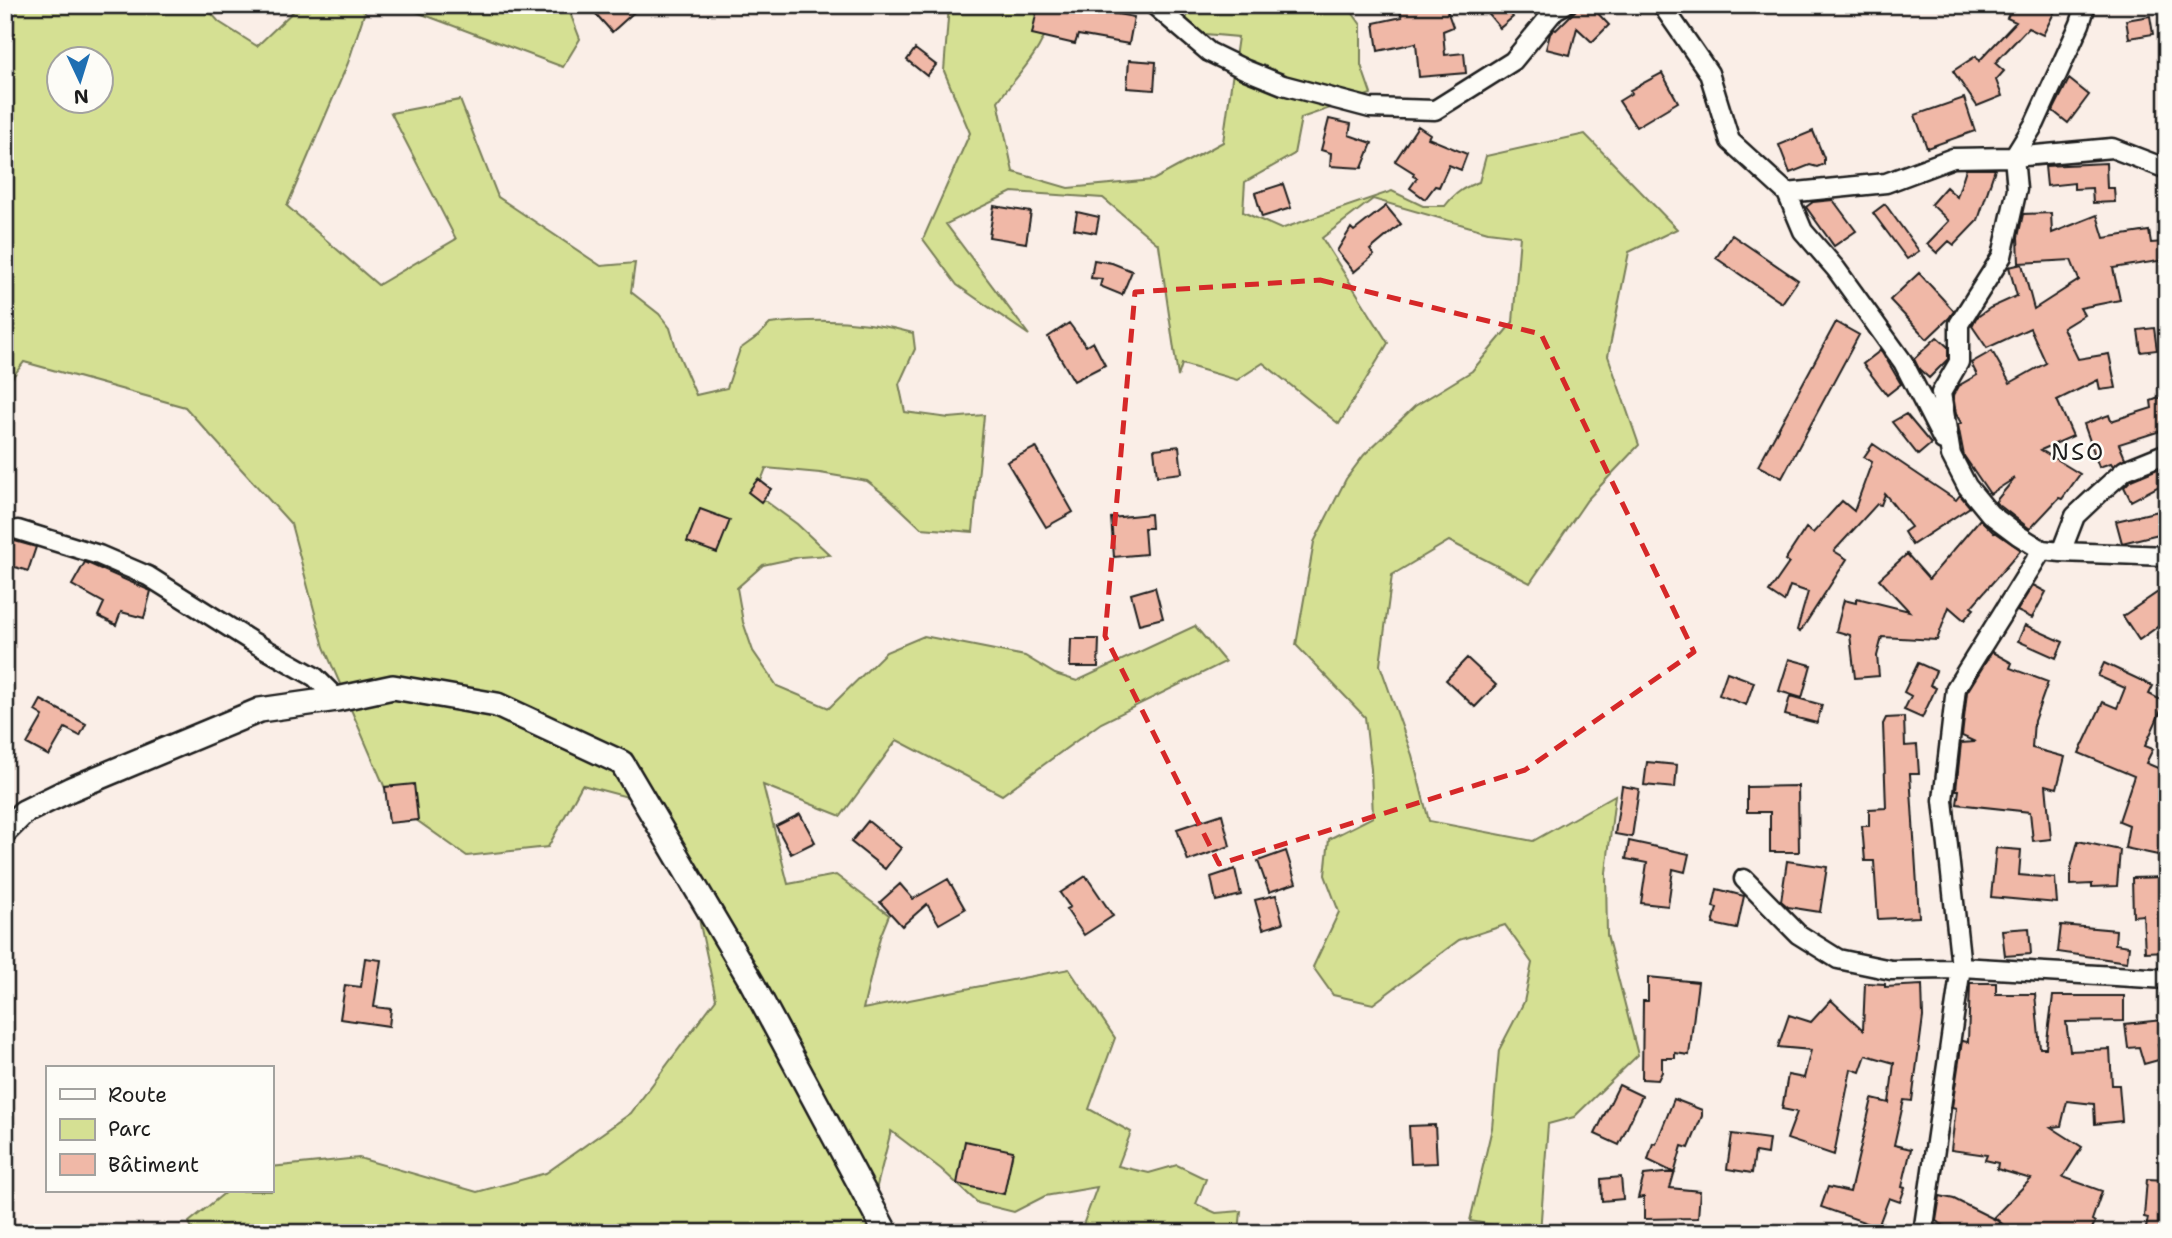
<svg xmlns="http://www.w3.org/2000/svg" width="2172" height="1238" viewBox="0 0 2172 1238" font-family="'Shantell Sans',sans-serif">
	<style>
		.green { fill: #d5e093; stroke: #787e58; stroke-width: 2; fill-rule: evenodd }
		.building { fill: #f0b8a7; stroke: #1c1c1c; stroke-width: 2 }
		.lines { fill: none; stroke-linecap: round; stroke-linejoin: round }
		.minor-casing { stroke: #1c1c1c; stroke-width: 23 }
		.tertiary-casing { stroke: #1c1c1c; stroke-width: 28 }
		.minor { stroke: #fdfcf7; stroke-width: 18 }
		.tertiary { stroke: #fdfcf7; stroke-width: 23 }
		.marked { fill: none; stroke: #d62828; stroke-width: 5; stroke-dasharray: 14 9; stroke-linejoin: round }
		.labels { text-anchor: middle; dominant-baseline: central; stroke-width: 5; stroke-linejoin: round; paint-order: stroke }
		.quarter-label { font-size: 24px; letter-spacing: 2px; fill: #1c1c1c; stroke: #fdfcf7 }
	</style>
	<rect width="100%" height="100%" fill="#faeee7"/>
	<filter id="ink" filterUnits="userSpaceOnUse"><feTurbulence type="fractalNoise" baseFrequency=".0143" numOctaves="2"/><feDisplacementMap in="SourceGraphic" scale="14" xChannelSelector="R" yChannelSelector="G"/><feConvolveMatrix kernelMatrix="1 2 1 2 8 2 1 2 1" color-interpolation-filters="sRGB"/></filter>
	<g filter="url(#ink)">
		<!-- green -->
		<path class="green" d="M5,5H204L219,22L257,46L300,5H367L348,63L287,206L378,285L456,239L391,113L460,100L498,197L601,266L635,263L631,292L659,314L670,328L677,351L696,395L727,388L740,349L758,336L770,324C818,318 866,320 913,333L915,349L899,384L905,412L949,418L984,415L973,532L921,528L889,498L867,481L820,473L766,468L756,494L797,524L830,555L800,557L763,565L737,588L743,622L753,651L777,686L829,708L886,652L924,636L1025,656L1055,674L1077,681L1195,626L1225,662L1101,723L1002,795L897,740L841,816L763,785L788,884L836,875L889,915L880,937L863,1009L1069,969L1115,1038L1089,1109L1131,1132L1118,1166L1149,1173L1177,1165L1206,1179L1196,1204L1216,1213L1241,1211L1239,1233H1080L1097,1187L1045,1196L1014,1212L978,1203L941,1169L891,1131L865,1233H194L189,1222L227,1191H271V1167L359,1158L477,1192L546,1173L631,1113L716,999L689,872L643,801L582,785L548,847L467,856L391,802L324,647L291,524L185,407L24,362L5,387ZM60,60H102V102H60Z
			M398,5H567L580,39L563,67Z
			M949,5H1052C1051,43 1019,73 998,101L1013,172L1068,188L1153,180L1223,142L1238,37L1183,32L1190,5H1347L1361,25V65L1371,94L1301,118L1294,154L1245,182L1243,212L1281,229L1392,191L1423,206H1445C1455,193 1464,187 1479,182L1486,156L1585,134L1677,229L1629,252L1608,356L1639,445L1587,500L1530,583L1449,541L1392,575L1380,665L1412,755L1429,821L1533,841L1615,795L1606,873L1607,935L1638,1055L1574,1117L1548,1124L1540,1233L1470,1221L1492,1128L1499,1050L1524,1002L1532,963L1505,925L1459,940L1373,1004L1333,995L1313,967L1339,912L1325,875L1329,839L1373,817L1371,769L1365,717L1296,645L1314,542L1346,479L1364,455L1415,406L1472,371L1513,322L1520,236L1488,232L1373,199L1322,238L1388,343L1339,424L1263,363L1237,380L1182,364L1178,377L1159,245L1103,198L1012,192L946,224L1029,335L957,285L923,239L970,133L944,71Z"/>
		<!-- building -->
		<path class="building" d="M603,5H642L612,32L595,13Z
			M1038,5H1057L1094,14L1095,10L1134,17L1129,44L1078,35L1075,44L1032,34Z
			M1397,5H1445L1453,27L1443,31L1445,55L1464,53L1466,73L1419,77L1416,43L1378,51L1374,23L1402,17Z
			M1481,5H1504L1513,17L1500,28Z
			M1590,5L1609,25L1592,42L1577,28L1570,55L1546,49L1550,34L1554,29L1556,30L1581,5Z
			M2013,5H2058L2043,35L2028,28L1995,63L2004,71L1996,80L2002,96L1977,106L1953,71L1976,56L1979,61L2016,22L2007,18Z
			M2150,16L2153,34L2129,38L2126,20Z
			M915,49L936,65L927,76L907,60Z
			M1129,60L1156,62L1154,90L1127,88Z
			M1662,73L1678,102L1636,127L1619,101L1632,93L1630,90Z
			M2069,79L2089,95L2068,123L2053,111Z
			M1964,98L1975,131L1927,148L1915,115Z
			M1329,119L1351,124L1349,135L1372,143L1362,168L1330,166L1331,153L1321,150Z
			M1418,126L1430,134L1428,138L1467,154L1461,170L1449,165L1439,187L1435,186L1425,199L1410,188L1417,178L1413,176L1414,173L1395,161Z
			M1813,131L1824,158V164L1817,167L1810,165L1790,173L1779,145Z
			M2106,163L2107,188H2114L2115,202L2093,203L2092,188L2074,189V183L2047,186L2045,166Z
			M1966,169H1995L1978,220L1954,245L1949,241L1937,253L1927,244L1949,221L1931,204L1946,187L1957,197Z
			M1283,184L1291,208L1262,217L1255,193Z
			M1833,200L1856,231L1834,246L1806,207L1813,202Z
			M1885,204L1919,251L1907,259L1873,213Z
			M994,206L1031,212L1026,243L989,237Z
			M1386,206L1401,224L1370,250L1374,255L1354,272L1337,251L1351,228L1354,231Z
			M1077,212L1099,217L1096,233L1074,229Z
			M2051,213L2052,233L2097,215L2104,238L2149,231L2151,243L2164,242L2165,260L2113,268L2120,300L2080,308L2084,315L2063,328L2078,359L2109,354L2116,388L2100,390L2098,380L2057,400L2073,436L2041,450L2080,474L2062,499L2059,498L2030,529L1995,502L2015,478L1990,494L1964,456L1958,425L1961,423L1956,414L1953,395L1958,386L1977,375L1971,363L1992,351L2010,383L2046,363L2030,328L1987,348L1972,326L1976,318L1990,308L2017,296L2009,267L2022,264L2034,309L2079,280L2071,260L2019,263L2018,237L2023,214Z
			M1732,235L1798,280L1782,303L1716,258Z
			M1094,260L1112,263L1132,271L1122,295L1100,286L1102,279L1091,278Z
			M1919,273L1954,311L1949,318L1927,339L1890,300Z
			M1836,322L1859,335L1782,478L1758,466Z
			M1069,323L1086,346L1093,342L1105,365L1074,381L1048,337Z
			M2154,328L2157,350L2141,352L2138,330Z
			M1937,337L1948,347V359L1929,378L1919,369L1914,359Z
			M1881,350L1901,384L1887,395L1863,364Z
			M2167,395V429L2119,444L2125,458L2113,466L2111,463L2099,467L2084,424L2109,415L2111,421L2152,408L2151,401Z
			M1906,414L1931,444L1918,455L1892,422Z
			M1873,444L1956,500L1960,495L1970,507L1912,545L1904,532L1911,527L1885,494L1881,505L1877,504L1834,551L1847,559L1800,632L1797,630L1808,592L1790,586L1784,602L1769,592L1789,563L1785,560L1806,528L1813,533L1842,501L1854,511L1872,462L1864,457Z
			M1179,446L1182,473L1157,476L1154,449Z
			M1036,447L1073,512L1046,527L1007,462Z
			M2165,466L2167,482L2131,501L2124,487L2131,480Z
			M758,479L771,489L761,502L748,492Z
			M700,509L730,520L717,553L687,542Z
			M2167,509V532L2122,543L2116,521Z
			M1150,514L1151,528H1144L1146,554L1114,557L1111,518Z
			M1980,519L1994,533L1995,532L2021,550L1971,607L1974,609L1964,620L1949,607L1937,640L1882,637L1877,656L1879,676L1855,678L1850,635L1836,631L1844,600L1856,603L1857,598L1909,611L1879,579L1907,554L1929,579Z
			M5,529L14,541L36,547L28,571L5,564Z
			M85,562L151,591L144,618L121,612L116,625L98,616L104,603L72,585Z
			M2033,585L2046,592L2032,618L2017,611Z
			M2167,586V620L2139,640L2123,616Z
			M1155,587L1163,618L1139,624L1131,594Z
			M2025,625L2063,642L2056,658L2018,641Z
			M1071,639H1099L1098,667H1070Z
			M1992,652L2012,663L2010,668L2048,682L2034,721L2032,748L2065,757L2057,788L2046,785L2051,839L2033,841L2030,812L1957,804L1959,790H1956L1961,743L1975,742L1962,736L1967,692Z
			M1467,658L1496,685L1475,707L1446,680Z
			M1789,659L1811,665L1802,698L1779,691Z
			M1918,663L1936,671L1930,685L1936,688L1922,718L1904,710L1911,696L1904,692Z
			M2104,663L2153,686L2149,694L2165,702L2145,746L2153,749L2146,763L2167,772V810L2158,855L2125,848L2129,825L2119,821L2134,776L2079,753L2103,702L2117,708L2125,688L2098,676Z
			M1727,672L1754,682L1746,705L1719,695Z
			M1790,696L1822,705L1817,723L1785,715Z
			M41,700L86,724L80,736L65,728L49,756L27,744L43,716L35,711Z
			M1904,717L1905,746L1917,745L1919,774H1910L1919,917L1878,919L1874,861H1865L1862,826H1869V809L1886,808L1883,724L1886,718Z
			M1647,762L1677,765L1675,788L1644,785Z
			M414,784L418,820L389,823L385,787Z
			M1622,786L1639,789L1632,837L1615,834Z
			M1798,786L1799,852H1770V812H1747V787Z
			M800,814L815,842L791,854L776,826Z
			M1222,814L1230,846L1188,861L1177,829Z
			M868,821L901,848L885,869L851,842Z
			M1629,841L1689,854L1685,872L1673,869L1668,906L1641,903L1647,863L1626,859Z
			M2078,841L2120,850L2117,886L2092,887V884L2071,885V868Z
			M1996,848L2021,850L2019,875L2055,878L2057,903L1991,897Z
			M1286,851L1296,883L1269,892L1258,861Z
			M1787,861L1827,867L1820,912L1788,907L1781,901Z
			M1235,869L1241,895L1216,901L1211,877Z
			M1086,876L1113,916L1084,935L1066,909L1070,907L1060,893Z
			M2167,877V951L2145,952L2143,915L2133,916L2132,878Z
			M948,879L965,909L939,924L927,904L902,926L880,902L900,884L913,899Z
			M1717,889L1744,896L1737,929L1713,924L1717,908L1713,907Z
			M1276,895L1283,923L1263,929L1255,900Z
			M2061,925L2116,930L2115,944L2129,946L2127,962L2058,952Z
			M2029,928L2031,954L2005,956L2002,930Z
			M365,958L381,960L374,1007L391,1009L389,1026L340,1019L345,985L361,987Z
			M1648,977L1698,982L1689,1055L1675,1053V1058H1662V1072L1658,1080L1642,1079L1643,1001H1648Z
			M1865,983L1885,984V987L1922,985L1923,1017L1912,1101L1904,1100L1894,1145L1911,1149L1902,1187L1905,1188L1900,1202L1889,1198L1878,1227L1821,1207L1828,1187L1850,1192L1872,1099L1889,1103L1894,1063L1866,1055L1860,1072L1851,1069L1834,1155L1787,1139L1797,1112L1782,1109L1788,1075L1804,1078L1811,1050L1778,1047L1789,1015L1811,1022L1831,1000L1863,1030Z
			M1970,983H1996V994H2035L2040,1048H2046L2053,996H2124V1021L2066,1022L2070,1051L2110,1049L2112,1085H2119L2122,1121L2095,1124L2094,1104L2067,1101L2061,1126L2051,1127L2082,1147L2063,1177L2102,1191L2092,1220L2095,1222L2090,1233H2013L2000,1222L1994,1233H1944L1946,1227L1936,1221L1940,1196L1954,1199L2000,1222L1994,1217L2031,1179L1997,1169L1998,1163L1985,1160L1987,1155L1951,1150L1956,1108L1952,1107L1962,1041L1968,1042Z
			M2162,1020L2164,1044L2158,1045L2162,1059L2144,1064L2139,1047L2128,1048L2125,1024Z
			M1619,1085L1642,1096L1619,1145L1595,1134Z
			M1674,1099L1702,1110V1116L1689,1148L1682,1146L1670,1188L1700,1191L1698,1218L1644,1219V1197L1638,1198L1644,1175L1673,1172L1648,1160L1653,1143L1656,1144Z
			M1435,1125L1437,1163L1411,1164L1409,1126Z
			M1732,1134L1769,1139L1767,1154L1755,1152L1752,1173L1727,1169Z
			M965,1141L1013,1151L1004,1194L957,1184Z
			M1621,1177L1623,1199L1602,1201L1601,1179Z
			M2147,1179L2167,1180V1219L2163,1233H2145L2148,1218L2144,1217Z"/>
		<g class="lines">
			<!-- minor casing -->
			<g class="minor-casing">
				<path id="minor" d="M1154,5L1209,52L1246,70L1283,85L1370,108L1435,110L1513,61L1555,10L1564,5
					M1662,5L1709,73L1730,141L1787,193L1803,231L1836,269L1903,362L1943,440
					M1787,193L1886,183L1953,158L2014,157L2112,148L2167,169
					M18,530L99,555L148,576L251,641L315,677L337,699
					M2042,550L2018,535L1990,514L1967,486L1951,455L1941,393L1959,362V324L2002,256L2017,189L2014,157L2035,123L2080,24L2086,5
					M2061,552L2167,556
					M1744,879L1798,934L1838,959L1891,970L1951,969L1961,967L2167,979
					M1923,1233L1961,967L1943,800L1956,688L2042,550L2061,552L2075,516L2093,499L2125,470L2167,453"/>
			</g>
			<!-- tertiary casing -->
			<g class="tertiary-casing">
				<path id="tertiary" d="M5,831L24,812L71,789L260,710L337,699L393,687L497,705L622,763L752,983L886,1233"/>
			</g>
			<!-- minor -->
			<use href="#minor" class="minor"/>
			<!-- tertiary -->
			<use href="#tertiary" class="tertiary"/>
		</g>
	</g>
	<!-- marked area -->
	<path class="marked" d="M1320,280L1541,334L1694,652L1525,770L1219,864L1105,636L1135,292Z"/>
	<g class="labels">
		<!-- quarter labels -->
		<g class="quarter-label">
			<text x="2078" y="452">NSO</text>
		</g>
	</g>
	<!-- margin -->
	<rect width="2172" height="1238" fill="none" stroke="#fdfcf7" stroke-width="28"/>
	<rect x="14" y="14" width="2144" height="1210" fill="none" stroke="#1c1c1c" stroke-width="2.5" filter="url(#ink)"/>
	<!-- legend -->
	<rect x="46" y="1066" width="228" height="126" fill="#fdfcf7" stroke="#a3a29f" stroke-width="2"/>
	<rect x="60" y="1089" width="35" height="10" fill="#fdfcf7" stroke="#a3a29f" stroke-width="2"/>
	<text x="108" y="1102" font-size="21" fill="#1c1c1c">Route</text>
	<rect x="60" y="1119" width="35" height="21" fill="#d5e093" stroke="#a3a29f" stroke-width="2"/>
	<text x="108" y="1136" font-size="21" fill="#1c1c1c">Parc</text>
	<rect x="60" y="1154" width="35" height="21" fill="#f0b8a7" stroke="#a3a29f" stroke-width="2"/>
	<text x="108" y="1172" font-size="21" fill="#1c1c1c">Bâtiment</text>
	<!-- north arrow -->
	<g transform="translate(80 80) rotate(176)"><circle r="33" fill="#fdfcf7" stroke="#a3a29f" stroke-width="2"/>
	<path d="M0-5L12 26L0 18L-12 26Z" fill="#1f6fb2"/>
	<text y="-10" font-size="19" font-weight="bold" text-anchor="middle" fill="#1c1c1c">N</text>
	</g>
</svg>
